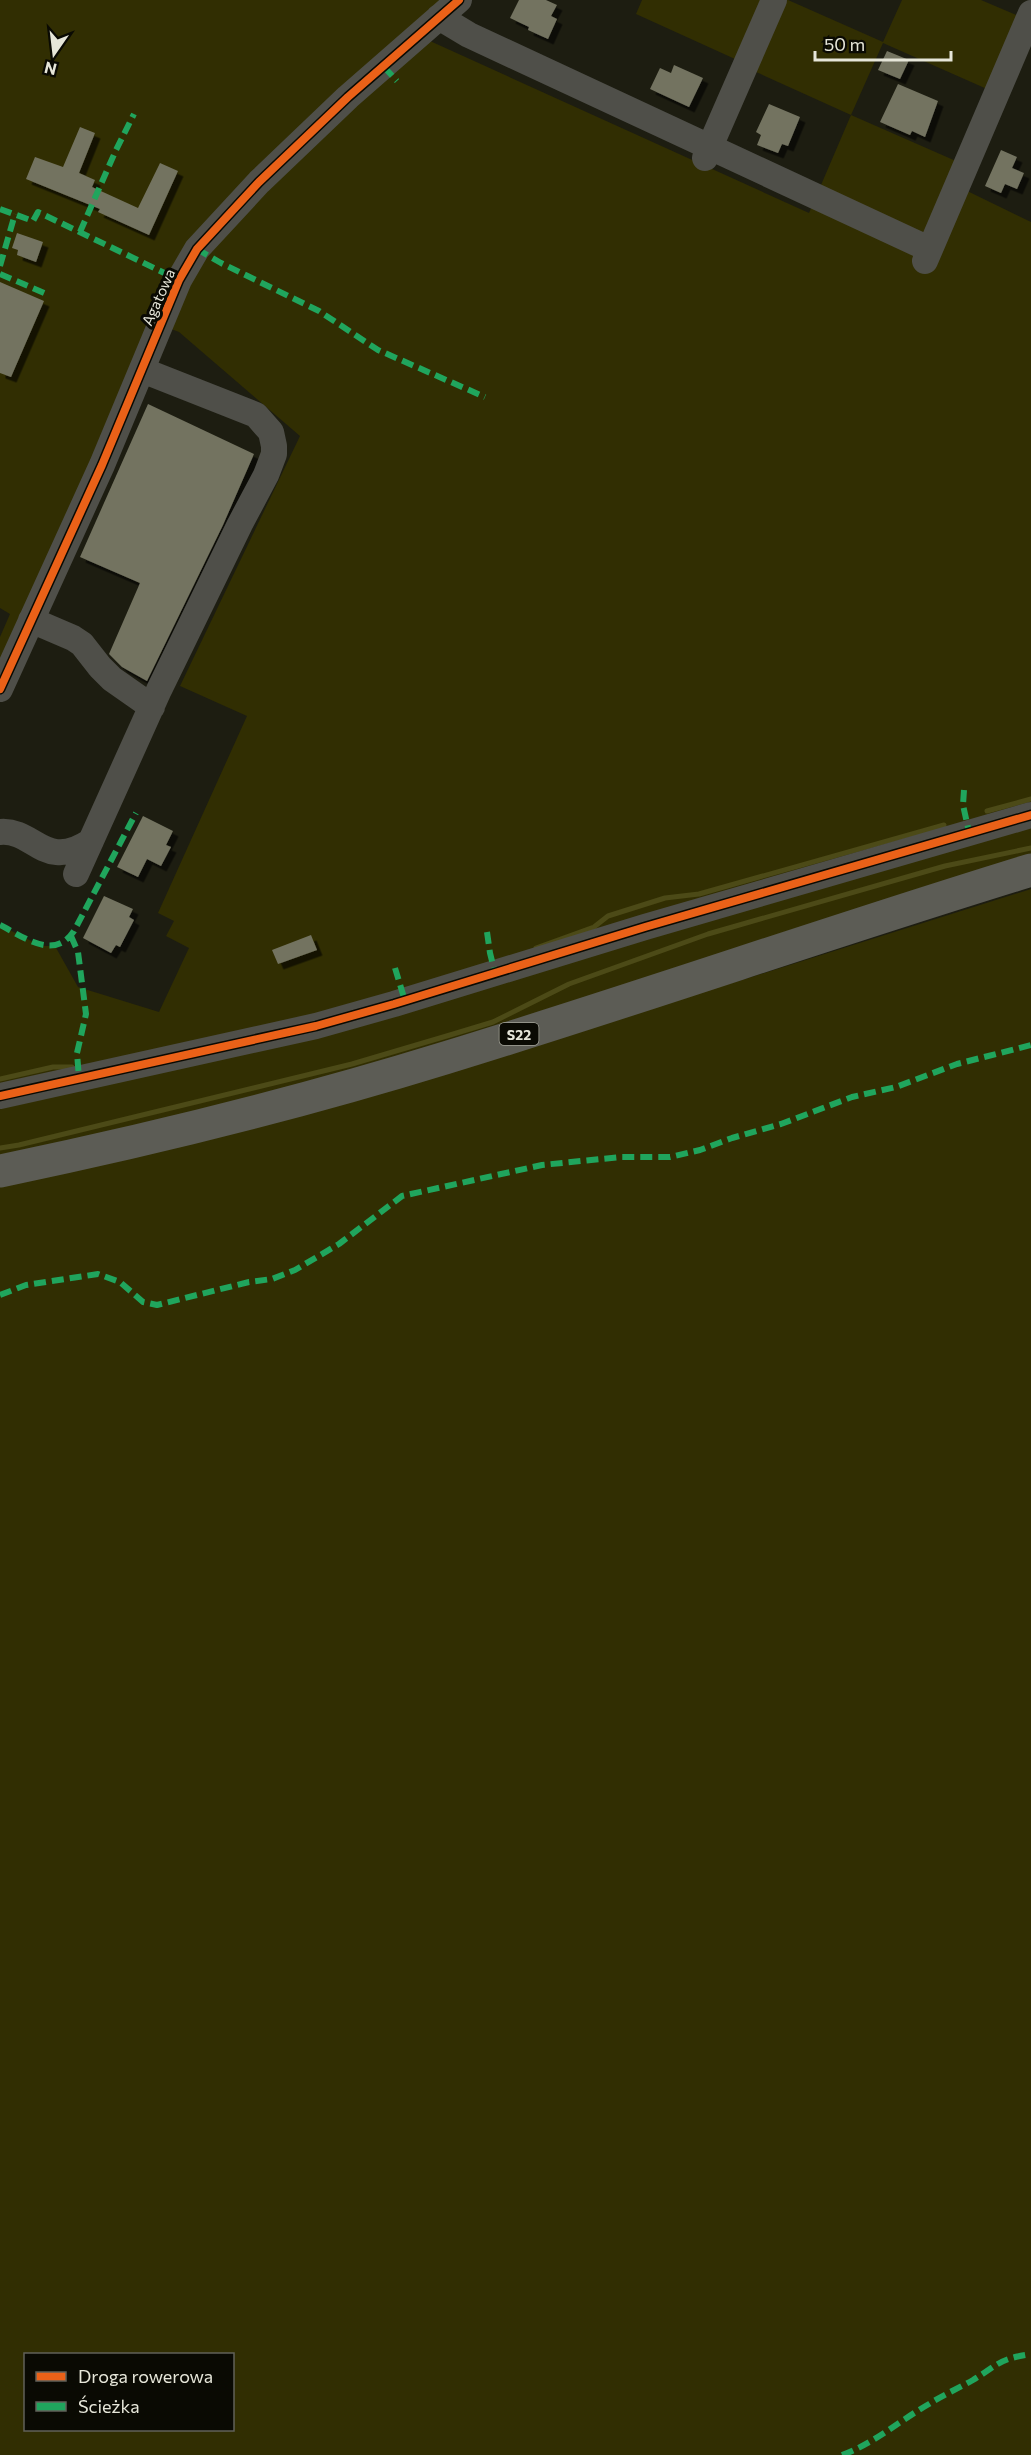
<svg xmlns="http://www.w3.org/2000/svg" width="1031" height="2455" viewBox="0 0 1031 2455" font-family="Commissioner,sans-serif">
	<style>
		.green { fill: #312e02; fill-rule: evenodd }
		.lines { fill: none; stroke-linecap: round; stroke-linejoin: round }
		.stream { stroke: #4c4a17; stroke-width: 5 }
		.building { fill: #737360; filter: url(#shadow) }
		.minor { stroke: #4f4f49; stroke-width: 26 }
		.highway { stroke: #5c5c55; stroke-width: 33 }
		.quiet { stroke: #20a55d; stroke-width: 6; stroke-dasharray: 12 6; stroke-linecap: butt }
		.cycleway-casing { stroke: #0a0a03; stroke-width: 11 }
		.cycleway { stroke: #ea6118; stroke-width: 8 }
		.labels { text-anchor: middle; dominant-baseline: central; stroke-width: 6; stroke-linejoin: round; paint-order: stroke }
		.shield { fill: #0a0a03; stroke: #a4a499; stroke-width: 1.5 }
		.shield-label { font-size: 14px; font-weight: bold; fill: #e6e6d9 }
		.street-label { font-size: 15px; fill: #e6e6d9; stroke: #0a0a03 }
	</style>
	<defs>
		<filter id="shadow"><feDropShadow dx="5.5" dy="5.5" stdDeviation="0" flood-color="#0009"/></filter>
	</defs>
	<rect width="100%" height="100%" fill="#1d1d11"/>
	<!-- green -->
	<path class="green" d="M0,0H459L419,36L809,213L851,115L745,67L746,64L636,14L642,0H788L883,42L902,0H981L1028,20L996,93L883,43L851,115L965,165L957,186L1031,222V856L628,985L305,1085L0,1157V925L41,946H55L78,987L159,1012L189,948L166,936L174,921L158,913L247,716L180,686L300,436L179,332L161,325L0,689V637L10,614L0,608Z
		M1031,889V2455H0V1186L742,980ZM26,2354H232V2430H26Z"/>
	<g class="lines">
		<!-- stream -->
		<path class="stream" d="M987,811L1031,799
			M536,948L594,927L608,916L665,898L699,894L944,825
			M0,1079L53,1067H72
			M0,1148L19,1145L352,1064L450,1035L493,1022L569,984L708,934L945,866L1031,848"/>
	</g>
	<!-- building -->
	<path class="building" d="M519,0H546L557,5L551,16L557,19L548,39L528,30L529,27L510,18Z
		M887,51L909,60L900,79L878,70Z
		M674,65L703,78L689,107L650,89L660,68L671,73Z
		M898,84L938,101L925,137L912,131L910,135L880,122Z
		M769,104L800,117L788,146L782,144L778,153L757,145L761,135L756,132Z
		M80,127L95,133L79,173L95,180L92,187L138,208L160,163L178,171L149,235L98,212L100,209L26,179L35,157L63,167Z
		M1001,150L1017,157L1012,168L1024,173L1017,189L1005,184L1001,193L985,186Z
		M17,233L43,242L36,262L17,255L18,250L12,248Z
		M0,282L44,301L11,377L0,373Z
		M148,404L254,454L223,525L147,681L122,667L109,654L140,583L80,557Z
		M143,816L173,831L166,845L171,847L161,866L147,859L138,877L117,867Z
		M104,896L133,909L129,917L134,920L120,947L116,945L111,953L83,938Z
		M311,935L317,950L278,964L272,950Z"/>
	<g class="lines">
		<!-- minor -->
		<path class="minor" d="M439,17L469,35L929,249
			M705,158L774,0
			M925,261L1031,13
			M31,620L73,638L82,644L100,667L112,679L152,707
			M0,689L102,465L179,280L197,249L259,182L348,97L459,0
			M0,832C35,829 44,872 91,841
			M76,874L159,690L240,524L266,475L274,454V446L271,432L256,415L142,370
			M0,1096L316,1026L394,1004L645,927L1031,815"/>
		<!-- highway -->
		<path class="highway" d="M0,1171C150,1140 299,1103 445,1058C641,998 835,930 1031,870"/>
		<!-- quiet -->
		<path class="quiet" d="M384,67L397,81
			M0,209L33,221L38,212L179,280
			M80,232L116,150L134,114
			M197,249L221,263L319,311L378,350L485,397
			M0,266L15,214
			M0,274L49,295
			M964,790L963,805L969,832
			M0,925C24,937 54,961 74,931L136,813
			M487,932L490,953L495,973
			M71,936L78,952L86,1014L77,1053L79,1078
			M395,968L405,1001
			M0,1295L26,1285L98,1274L120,1282L143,1302L157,1305L249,1282L272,1279L295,1270L339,1244L402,1196L542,1165L621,1157H670L700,1150L732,1138L781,1124L852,1097L896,1087L957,1064L1031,1045
			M842,2455C875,2443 899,2421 929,2404C943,2395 959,2388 973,2380C999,2364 999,2359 1031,2354"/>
		<!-- cycleway casing -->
		<g class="cycleway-casing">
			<path id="cycleway" d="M0,689L102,465L179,280L197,249L259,182L348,97L459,0
				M0,1096L316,1026L394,1004L645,927L1031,815"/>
		</g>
		<!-- cycleway -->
		<use href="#cycleway" class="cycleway"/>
	</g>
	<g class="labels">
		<!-- shield labels -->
		<rect class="shield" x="499.5" y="1023" width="39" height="22" rx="4.5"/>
		<g class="shield-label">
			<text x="519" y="1034">S22</text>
		</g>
		<!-- street labels -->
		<g class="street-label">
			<text transform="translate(158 297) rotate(-66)">Agatowa</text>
		</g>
	</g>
	<!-- legend -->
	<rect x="24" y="2353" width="210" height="78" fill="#0a0a03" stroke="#626259" stroke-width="1.5"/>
	<rect x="36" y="2372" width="30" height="9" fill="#ea6118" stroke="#626259" stroke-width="1.5"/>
	<text x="78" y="2383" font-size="18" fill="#e6e6d9">Droga rowerowa</text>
	<rect x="36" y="2402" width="30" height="9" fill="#20a55d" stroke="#626259" stroke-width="1.5"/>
	<text x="78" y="2413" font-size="18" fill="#e6e6d9">Ścieżka</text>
	<!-- north arrow -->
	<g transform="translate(54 54) rotate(194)" stroke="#0a0a03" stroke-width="4.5" paint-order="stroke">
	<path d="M0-4.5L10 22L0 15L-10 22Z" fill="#e6e6d9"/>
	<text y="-9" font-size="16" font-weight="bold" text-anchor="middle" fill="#e6e6d9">N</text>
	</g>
	<!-- scale -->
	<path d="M815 51v9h136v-9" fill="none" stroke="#e6e6d9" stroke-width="3"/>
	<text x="824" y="51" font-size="18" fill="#e6e6d9" stroke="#0a0a03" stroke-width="4.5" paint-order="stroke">50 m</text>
</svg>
